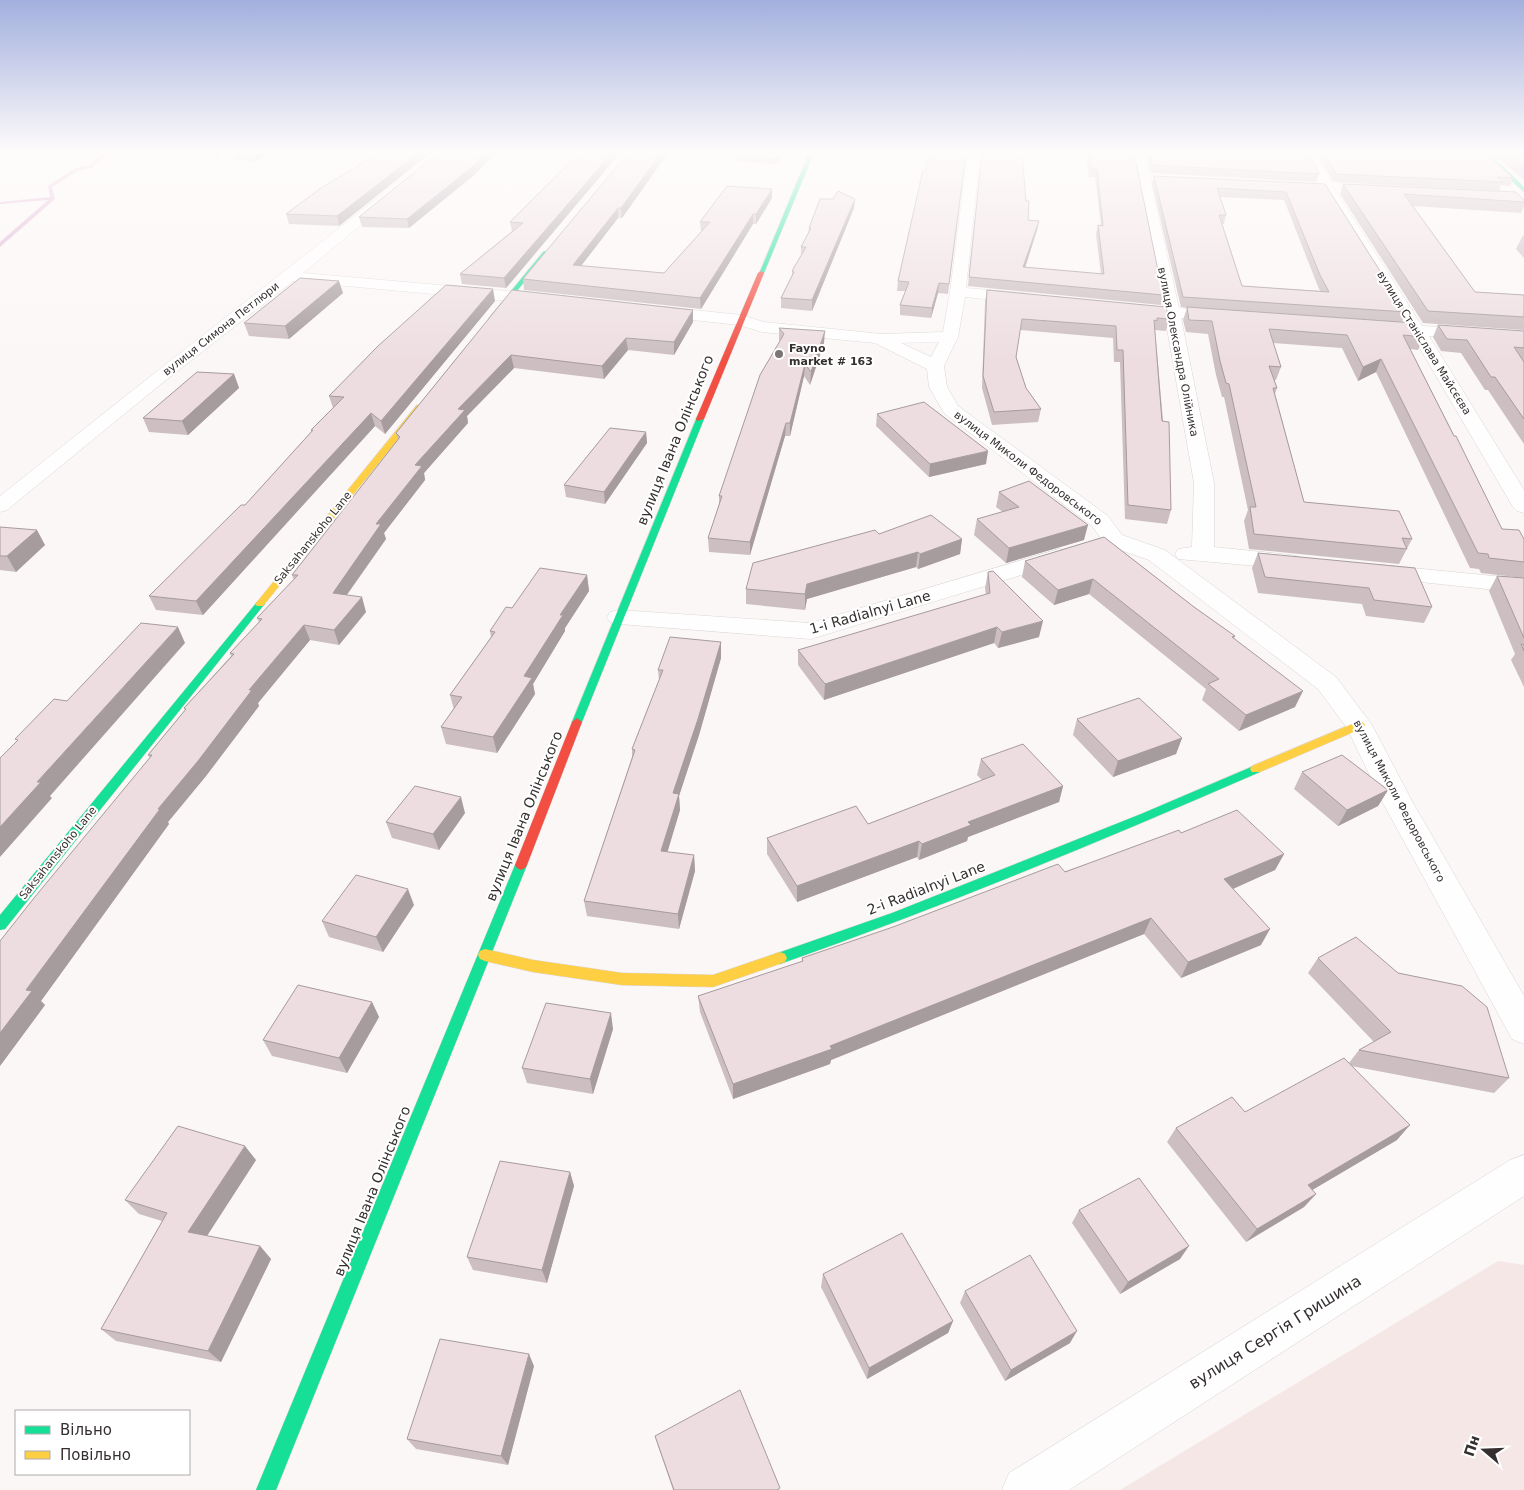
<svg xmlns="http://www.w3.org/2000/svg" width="1524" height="1490" viewBox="0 0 1524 1490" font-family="'DejaVu Sans',sans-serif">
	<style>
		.built { fill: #f5e7e5 }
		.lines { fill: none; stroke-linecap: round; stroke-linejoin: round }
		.stream { fill: #ddaacf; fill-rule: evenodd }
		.street-casing { stroke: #d9d5d4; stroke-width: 1 }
		.fast-casing { stroke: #d9d5d4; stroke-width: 1 }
		.slow-casing { stroke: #d9d5d4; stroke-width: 1 }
		.jam-casing { stroke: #d9d5d4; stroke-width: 1 }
		.street { fill: #fffefe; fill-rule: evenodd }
		.fast { fill: #16e098; fill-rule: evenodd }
		.slow { fill: #ffcf43; fill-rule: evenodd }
		.jam { fill: #f24e42; fill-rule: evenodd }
		.wall { fill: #ccbec1; fill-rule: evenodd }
		.shaded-wall { fill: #a69b9d }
		.building { fill: #eddde0; stroke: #a69b9d; fill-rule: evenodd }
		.poi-dot { fill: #7b7675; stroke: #fff; stroke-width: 2 }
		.labels { text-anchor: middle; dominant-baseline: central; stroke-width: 4; stroke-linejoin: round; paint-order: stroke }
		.far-street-label { font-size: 11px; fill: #35302f; stroke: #fff }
		.far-poi-label { font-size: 11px; font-weight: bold; fill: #35302f; stroke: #fff; text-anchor: start }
		.street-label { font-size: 14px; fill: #35302f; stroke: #fff }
		.near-street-label { font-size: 16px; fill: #35302f; stroke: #fff }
	</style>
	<rect width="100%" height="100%" fill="#fcf7f7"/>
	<!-- built -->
	<path class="built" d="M1498,1261L1524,1265V1490H1120Z"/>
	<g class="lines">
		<!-- stream -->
		<path class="stream" d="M102,153H107L92,168L79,170L52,187L55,199L0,247V242L48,200L0,204V202L50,197L48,186L76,168L89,166Z"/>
		<!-- street casing -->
		<g class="street-casing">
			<path id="street" d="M226,153H242L228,161H220L218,159Z
				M434,153H447L303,273L541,294L546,296L549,299L546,302L541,304L293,281L161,384L7,510L0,512V496C144,380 290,268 434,153Z
				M968,153H980L966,288L1024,293L1029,295L1032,298L1029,301L1024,303L965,297L958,337L944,366L947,387L958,406L1108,516L1122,535L1165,550L1336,677L1372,725L1412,801L1524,996V1044L1512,1039L1383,803L1347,728L1318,689L1149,560L1106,545L1092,526L944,413L929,387L927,369L875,343L762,332L739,325L656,316L650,314L648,311L650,308L656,306L741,315L764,322L882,334L943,332L950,292ZM939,342L931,357L901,343Z
				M1132,153H1144L1179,308L1223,312L1229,314L1231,317L1229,320L1223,322L1181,318L1214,483V547L1292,555L1300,557L1303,562L1300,567L1292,569L1178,559L1175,554L1178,549L1192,547L1194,483L1165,317L1129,314L1123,312L1121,309L1123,306L1129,304L1163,307Z
				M1304,153H1316L1333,187L1422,326L1524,332V342L1429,336L1524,490V513L1517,511L1513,507L1412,335L1377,331L1375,328L1377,325H1405L1321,187Z
				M1059,549L1067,551L1070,556L1067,561L811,639L619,624L610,622L607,617L610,612L619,610L810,623Z
				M1382,565L1524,579V593L1374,577L1371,572L1374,567Z
				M1524,1155V1196L1069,1490H1002L1009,1473L1510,1160Z"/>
		</g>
		<!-- fast casing -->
		<g class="fast-casing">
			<path id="fast" d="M809,153H814L764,273L759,274Z
				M1477,153C1494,153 1512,176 1524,187V192L1495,166Z
				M544,251L549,252L493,320H489V318Z
				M697,417L704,419L582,722L577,726L573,725L572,722Z
				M260,601L263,602L265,604L263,606L5,929L0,930V915L257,602Z
				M1256,765L1262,769L1260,772C1102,841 943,907 780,964L775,962L773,958L775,954L892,913L1141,814Z
				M521,860L525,862L527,865L276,1490H256L515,865L517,862Z"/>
		</g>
		<!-- slow casing -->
		<g class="slow-casing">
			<path id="slow" d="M417,405L424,407L263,606H257L255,604L257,602Z
				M1359,721L1363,722L1365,725L1363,728L1260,772H1252L1250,769L1252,766Z
				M485,949L533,960L622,973L713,975L780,952L785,954L787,958L785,962L713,987L622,985L533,972L485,961L480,959L478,955L480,951Z"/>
		</g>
		<!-- jam casing -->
		<g class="jam-casing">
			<path id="jam" d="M761,271L764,273L704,419L697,421L696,419L758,273Z
				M577,718L582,722L527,865L525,868L521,870L517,868L515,865L572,722Z"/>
		</g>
		<!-- street -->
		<use href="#street" class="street"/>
		<!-- fast -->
		<use href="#fast" class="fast"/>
		<!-- slow -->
		<use href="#slow" class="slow"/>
		<!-- jam -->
		<use href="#jam" class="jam"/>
	</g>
	<!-- wall -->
	<path class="wall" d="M191,153H223L217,157L192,155Z
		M233,153H272L255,162L235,159Z
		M379,153H430L339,226L289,224L286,214Z
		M438,153H496L473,176L409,228L362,227L359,217Z
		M579,153H620L506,288L462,284L460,274L512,231L510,222Z
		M628,153H668L622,218H618L581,266L664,273L702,231H701L700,222L772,198L756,224H753L701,309L524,290L523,279Z
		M738,153H785L775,164L736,161V156Z
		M966,153L948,294L938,293L931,318L900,315V305L906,291H897L898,281L926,170Z
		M982,153L1026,201L1028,220L1039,221L1037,230L1025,268L1101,274L1096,234L1098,225H1101L1095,177H1089L1086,153H1134L1163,295L1161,305L968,286Z
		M1146,153H1309L1319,174L1316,182L1151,173Z
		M1317,153H1485L1513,178L1510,186L1501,185L1499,191L1333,182Z
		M1487,153H1524V180L1502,161L1490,154Z
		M1154,176L1325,184L1406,312L1402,322L1424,337L1418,350L1410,349L1502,529L1524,539V578L1481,573L1479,569L1470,568L1376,372L1358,381L1342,348L1273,343L1281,367L1276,380H1274L1277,388L1275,394L1304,502L1412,539L1399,564L1249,549L1244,521L1248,510L1224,397H1222L1216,375L1208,334L1186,332L1183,320L1187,308L1181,307L1152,184ZM1220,197L1284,200L1317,284L1320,291L1242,286L1222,224H1224L1226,215Z
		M1343,184L1524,200V206L1521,213L1413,206L1475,292L1524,295V330L1423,323L1340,194Z
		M854,208L812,311L781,308V298L792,275V271L801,257V247L808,233L809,228Z
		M1524,235V258L1516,249L1522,237Z
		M512,290L693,310V322L674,355L628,350L604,379L514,368L467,416L468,423L424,473L425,480L384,533L386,539L347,595L366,612L339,645L310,640L258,703L259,706L206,776L168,822L169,824L41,1001L45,1005L0,1066L150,758L148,755L185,710L184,708L231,656L230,653L259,622L257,618L294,580L292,575L398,440L396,433Z
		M987,290L1169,319L1166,331L1155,330L1171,510L1167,524L1125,519L1120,362H1114L1113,338L1020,330L1016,357L1026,388L1041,409L1038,422L992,425L982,388L985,301Z
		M343,293L289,339L249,336L244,323Z
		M495,301L385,434L375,426L203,615L156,610L149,596L245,505L311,432V430L333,408L329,396Z
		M1438,325L1524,331V444L1488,390H1485L1461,353L1441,351L1433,337Z
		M779,328L824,343L810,385L804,376L790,436H785L750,555L709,552L708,538L719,505V496L780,341L779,340Z
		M234,374L239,388L188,435L149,432L143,418Z
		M877,414L986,464L929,477L876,426Z
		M646,432L647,443L605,504L566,497L564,485Z
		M999,492L1084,540L1006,563L974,535L977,519L1003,512L996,507Z
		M0,527L45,545L16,572L0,570Z
		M879,534L962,539L960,554L918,569L916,567L807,599L805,610L746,604V589Z
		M1104,537L1194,607L1235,636L1234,639L1295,707L1239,731L1202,700L1206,689L1089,594L1054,605L1022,577L1025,561Z
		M1258,553L1432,607L1424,623L1366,616L1362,604L1258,593L1252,568Z
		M988,572L1039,637L998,648L994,643L824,700L798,665V650L986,595L985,588Z
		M587,575L589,591L565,628V631L533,684L535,694L497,753L446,744L441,727L454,710L450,695L491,637L490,631L512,608Z
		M1497,576L1524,578V687L1511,660L1515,654L1489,591Z
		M721,642V658L699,735L679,796L680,810L667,852L694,855L695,871L679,929L587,916L584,901L632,757V749L659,680L658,670Z
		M1077,719L1182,738L1176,754L1113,777L1073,735Z
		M981,759L1063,786L1059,802L968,837L967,841L919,860L917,857L797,902L767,854V838L868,824L982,780L977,775Z
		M1302,772L1388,790L1378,806L1338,826L1294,789Z
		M465,813L439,850L392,838L386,822Z
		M1181,833L1284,854L1275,870L1233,889L1261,945L1181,978L1144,934L831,1060L830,1064L733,1099L700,1012L698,996L802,962V958Z
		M414,905L383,952L329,937L322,921Z
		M1318,958L1509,1078L1494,1093L1351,1066L1397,1140L1312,1190L1316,1194L1304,1207L1246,1242L1167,1142L1176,1128L1245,1112L1349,1063L1359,1050L1374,1042L1308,973Z
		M372,1002L379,1017L347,1073L272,1056L263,1040Z
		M613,1029L593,1094L527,1083L522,1068Z
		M256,1160L207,1236L260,1246L271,1259L221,1362L116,1341L101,1329L162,1221L139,1214L125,1200Z
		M570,1172L574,1186L547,1283L473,1270L467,1257Z
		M1079,1210L1180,1259L1120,1294L1072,1223Z
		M823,1274L953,1321L948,1333L867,1379L821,1287Z
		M965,1291L1070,1343L1005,1381L960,1303Z
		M534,1366L508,1465L416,1449L407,1439Z
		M655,1436L780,1490H673L658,1446Z"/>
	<!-- shaded-wall -->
	<path class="shaded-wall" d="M216,153H223L217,157Z
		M253,153H272L255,162Z
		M418,153H430L339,226L337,216Z
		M486,153H496L473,176L409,228L407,219Z
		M612,153H620L506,288L504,278Z
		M661,153H668L622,218L621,208Z
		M780,153H785L775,164V159Z
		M772,189V198L756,224V214Z
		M855,199L854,208L812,311V300Z
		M618,208V218L574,275L573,265Z
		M753,214V224L701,309L700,298Z
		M1039,221L1037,230L1022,277L1023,267Z
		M339,281L343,293L289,339L285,326Z
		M939,283L938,293L931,318L932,308Z
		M493,289L495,301L385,434L381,421Z
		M693,310V322L674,355V342Z
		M825,331L824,343L810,385L811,372Z
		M626,338L628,350L604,379L602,366Z
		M511,355L514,368L467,416L468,423L424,473L425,480L384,533L386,539L338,607L333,593L376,524L415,465L458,409Z
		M1381,359L1376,372L1358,381L1363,367Z
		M805,364L804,376L790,436V423Z
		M234,374L239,388L188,435L182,421Z
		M371,413L375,426L203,615L196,601Z
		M786,423L785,436L750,555V542Z
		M646,432L647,443L605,504L604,492Z
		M988,451L986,464L929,477L930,464Z
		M1088,525L1084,540L1006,563L1009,548Z
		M37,530L45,545L16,572L7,556Z
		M962,539L960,554L918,569L920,554Z
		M918,552L916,567L807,599L805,610V594L807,584Z
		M587,575L589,591L565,628V631L533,684L535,694L497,753L493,737L524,676L560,615Z
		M1093,579L1089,594L1054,605L1058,590Z
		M362,597L366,612L339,645L334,630Z
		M1043,621L1039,637L998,648L1002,632Z
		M304,625L310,640L258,703L259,706L206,776L168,822L169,824L41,1001L45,1005L0,1066V1033L26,990L158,809L249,690Z
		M178,627L185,643L50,796L52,798L0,857V827L37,782Z
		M997,627L994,643L824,700L825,684Z
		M721,642V658L699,735L679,796L680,810L663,867L661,851L673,793Z
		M1303,691L1295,707L1239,731L1246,715Z
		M1182,738L1176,754L1113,777L1118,761Z
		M1063,786L1059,802L968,837L967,841L919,860L922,844L968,822Z
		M1388,790L1378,806L1338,826L1347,810Z
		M461,797L465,813L439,850L433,834Z
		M919,841L917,857L797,902V886Z
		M1284,854L1275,870L1217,896L1224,879Z
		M694,855L695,871L679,929L678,914Z
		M408,889L414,905L383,952L376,937Z
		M1151,918L1144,934L831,1060L830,1064L733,1099V1084Z
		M1270,929L1261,945L1181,978L1188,962Z
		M372,1002L379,1017L347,1073L339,1058Z
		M611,1013L613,1029L593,1094L590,1079Z
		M1410,1125L1397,1140L1297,1199L1308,1185Z
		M245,1146L256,1160L201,1245L188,1232Z
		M570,1172L574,1186L547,1283L542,1270Z
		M1316,1194L1304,1207L1246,1242L1257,1229Z
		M260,1246L271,1259L221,1362L208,1351Z
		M1189,1246L1180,1259L1120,1294L1128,1282Z
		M953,1321L948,1333L867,1379L869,1368Z
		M1077,1331L1070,1343L1005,1381L1011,1370Z
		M529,1354L534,1366L508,1465L501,1456Z"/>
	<!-- building -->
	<path class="building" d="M379,153H418L337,216L286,214L321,188Z
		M438,153H486L471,168L407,219L359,217Z
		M579,153H612L504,278L460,274L523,223L510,222Z
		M628,153H661L621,208H618L573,265L664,273L710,222H700L727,186L772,189L756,214H753L700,298L523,279Z
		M738,153H780L775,159L736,156Z
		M929,153H966L949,284L939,283L932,308L900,305L909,282L898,281L923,170H926Z
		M982,153H1022L1026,201H1029L1028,220L1039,221L1023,267L1104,274L1098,225L1103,226L1097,169H1091L1089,153H1134L1163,295L969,277Z
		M1149,153H1309L1319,174L1152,165Z
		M1324,153H1485L1513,178L1497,177L1503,182L1336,174Z
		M1507,153H1524V169Z
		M1154,176L1325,184L1406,312L1183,297ZM1217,188L1286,192L1320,275L1329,292L1242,286L1219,215H1226Z
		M1343,184L1516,192L1524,200V202L1404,194L1475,292L1524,295V317L1428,311Z
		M838,191L855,199L812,300L781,298L794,272L792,271L806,247H801L811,228H809L820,199H833Z
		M300,278L339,281L285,326L244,323Z
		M446,285L493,289L381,421L371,413L196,601L149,596L241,505H245L313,430H311L344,397L329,396L378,346Z
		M512,290L693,310L674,342L626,338L602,366L511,355L458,409L465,410L415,465L422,466L376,524H381L333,593L362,597L334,630L304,625L249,690H252L198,761L158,809H160L26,990L32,991L0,1033V941L34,898L152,755H148L186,709L184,708L234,654L230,653L262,619L257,618L298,575H292L400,437L396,433Z
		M987,290L1166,307L1169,319L1157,318V321L1154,320L1162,421L1169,422L1171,510L1128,505L1123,350H1117L1116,326L1022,319L1016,357L1026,388L1041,409L994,412L983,376Z
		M1187,307L1415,323L1424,337L1403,335L1454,436H1456L1502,529L1519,530L1524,539V562L1489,558L1488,554L1478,553L1381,359L1363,367L1347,335L1269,329L1281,367L1269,366L1277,388H1273L1304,502L1399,511L1412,539L1402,538L1407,549L1254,534L1250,507H1256L1229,384L1226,383L1220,361L1212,321L1189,320Z
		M1438,325L1524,331V348L1514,347L1524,362V419L1495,377H1491L1467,340L1447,339Z
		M779,328L825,331L811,372L805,364L790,423H786L750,542L708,538L722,496H719L760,375L784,334Z
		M197,372L234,374L182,421L143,418Z
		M924,402L988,451L930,464L877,414Z
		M610,428L646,432L604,492L564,485Z
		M1029,481L1088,525L1009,548L977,519L1019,507L999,492Z
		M931,515L962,539L920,554L918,552L807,584L805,594L746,589L753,563L875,530L879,534Z
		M0,527L37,530L7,556H0Z
		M1104,537L1194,607L1235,636L1232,637L1303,691L1246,715L1208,684L1219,679L1093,579L1058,590L1025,561Z
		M1258,553L1415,568L1432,607L1374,600L1369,588L1265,577Z
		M540,568L587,575L560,615H563L524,676L532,678L493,737L441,727L462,697L450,695L495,632L490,631L506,607L512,608Z
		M993,571L1043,621L1002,632L997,627L825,684L798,650L990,593L988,572Z
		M1497,576L1524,578V638Z
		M141,623L178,627L37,782H41L0,827V758L18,740L15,739L54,699L67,701Z
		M670,637L721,642L698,719L673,793L679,794L661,851L694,855L678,914L584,901L635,750L632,749L663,670H658Z
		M1521,644L1524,645V651Z
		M1139,698L1182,738L1118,761L1077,719Z
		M1023,744L1063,786L968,822L971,825L922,844L919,841L797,886L767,838L856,806L868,824L995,775L981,759Z
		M1342,755L1388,790L1347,810L1302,772Z
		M415,786L461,797L433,834L386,822Z
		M1237,810L1284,854L1224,879L1270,929L1188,962L1151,918L830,1046L832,1049L733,1084L698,996L803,961L802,958L893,927L1058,864L1065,872L1179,830L1181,833Z
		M356,875L408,889L376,937L322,921Z
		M1356,937L1398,973L1462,986L1487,1007L1509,1078L1359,1050L1391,1032L1318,958Z
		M298,985L372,1002L339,1058L263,1040Z
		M546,1003L611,1013L590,1079L522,1068Z
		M1344,1058L1410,1125L1308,1185L1316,1194L1257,1229L1176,1128L1232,1097L1245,1112Z
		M178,1126L245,1146L188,1232L260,1246L208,1351L101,1329L167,1213L125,1200Z
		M500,1161L570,1172L542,1270L467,1257Z
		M1139,1178L1189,1246L1128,1282L1079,1210Z
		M902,1233L953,1321L869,1368L823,1274Z
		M1030,1255L1077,1331L1011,1370L965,1291Z
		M440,1339L529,1354L501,1456L407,1439Z
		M740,1390L780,1488L777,1490H674L655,1436Z"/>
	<!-- sky -->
	<linearGradient id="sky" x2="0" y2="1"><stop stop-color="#a3b0de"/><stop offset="0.42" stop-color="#fefbfb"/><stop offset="1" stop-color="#fefbfb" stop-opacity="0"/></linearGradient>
	<rect width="1524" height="362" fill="url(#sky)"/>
	<!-- markers -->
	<circle class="poi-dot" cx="779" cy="354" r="5"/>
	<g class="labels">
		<!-- far-street labels -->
		<g class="far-street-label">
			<text transform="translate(221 329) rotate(-38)">вулиця Симона Петлюри</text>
			<text transform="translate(1424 343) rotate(58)">вулиця Станіслава Майсєєва</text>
			<text transform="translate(1178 352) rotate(79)">вулиця Олександра Олійника</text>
			<text transform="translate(1028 468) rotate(37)">вулиця Миколи Федоровського</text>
			<text transform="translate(313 538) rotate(-51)">Saksahanskoho Lane</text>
			<text transform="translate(1399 801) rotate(62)">вулиця Миколи Федоровського</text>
			<text transform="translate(58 853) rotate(-51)">Saksahanskoho Lane</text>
		</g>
		<!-- far-poi labels -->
		<g class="far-poi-label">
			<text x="789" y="348">Fayno<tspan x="789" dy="13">market # 163</tspan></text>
		</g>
		<!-- street labels -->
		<g class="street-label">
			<text transform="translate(675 440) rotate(-68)">вулиця Івана Олінського</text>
			<text transform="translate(870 612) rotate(-16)">1-i Radialnyi Lane</text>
			<text transform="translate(524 816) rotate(-68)">вулиця Івана Олінського</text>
			<text transform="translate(926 888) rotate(-21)">2-i Radialnyi Lane</text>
			<text transform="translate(372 1191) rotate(-68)">вулиця Івана Олінського</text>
		</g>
		<!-- near-street labels -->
		<g class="near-street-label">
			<text transform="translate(1275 1332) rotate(-32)">вулиця Сергія Гришина</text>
		</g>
	</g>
	<!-- legend -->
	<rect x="15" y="1410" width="175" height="65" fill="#ffffff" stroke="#aeacac"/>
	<rect x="25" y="1426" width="25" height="8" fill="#16e098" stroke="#aeacac"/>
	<text x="60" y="1435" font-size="15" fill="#35302f">Вільно</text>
	<rect x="25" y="1451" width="25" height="8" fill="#ffcf43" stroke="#aeacac"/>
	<text x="60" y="1460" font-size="15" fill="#35302f">Повільно</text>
	<!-- north arrow -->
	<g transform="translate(1484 1450) rotate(289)" stroke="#ffffff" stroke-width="4" paint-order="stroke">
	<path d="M0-4L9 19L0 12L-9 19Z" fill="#35302f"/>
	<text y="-8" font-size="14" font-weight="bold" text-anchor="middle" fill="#35302f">Пн</text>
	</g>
</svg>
